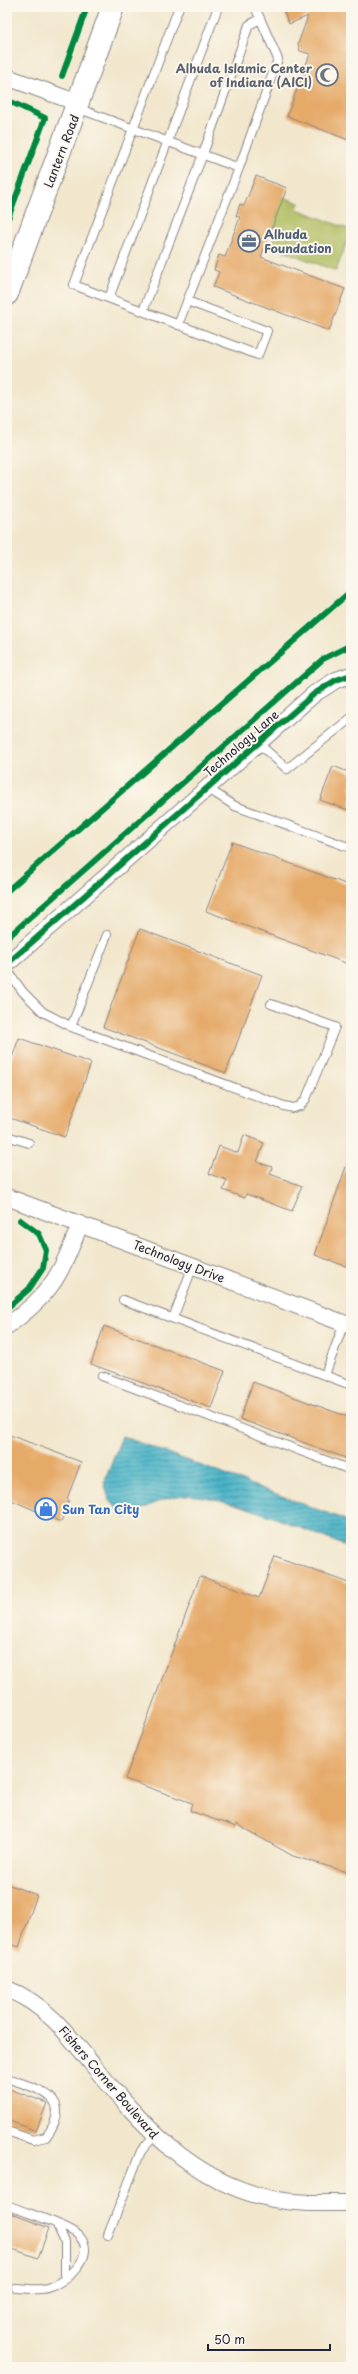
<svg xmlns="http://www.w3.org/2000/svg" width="358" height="2374" viewBox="0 0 358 2374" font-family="'Playpen Sans',sans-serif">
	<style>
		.green { fill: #afbc5e; stroke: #686f4c }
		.water { fill: url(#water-rules); stroke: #366b81 }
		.building { fill: #e5a968 }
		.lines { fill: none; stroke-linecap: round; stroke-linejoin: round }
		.lane-casing { stroke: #8a8484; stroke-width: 10 }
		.street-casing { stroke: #8a8484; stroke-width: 18 }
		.secondary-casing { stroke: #8a8484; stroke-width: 24 }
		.lane { stroke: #fff; stroke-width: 8 }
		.street { stroke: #fff; stroke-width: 16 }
		.secondary { stroke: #fff; stroke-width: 22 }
		.cycleway-casing { stroke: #fbf7ec; stroke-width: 8 }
		.cycleway { stroke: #00873e; stroke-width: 6 }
		.labels { text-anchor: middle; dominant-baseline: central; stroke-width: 4; stroke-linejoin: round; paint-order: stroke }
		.worship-label { font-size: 12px; font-weight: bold; fill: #5b616d; stroke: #fbf7ec; text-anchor: end }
		.street-label { font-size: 12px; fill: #22223b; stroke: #fbf7ec }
		.service-label { font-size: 12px; font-weight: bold; fill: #4e5e75; stroke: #fbf7ec; text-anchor: start }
		.shop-label { font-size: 12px; font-weight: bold; fill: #366cbe; stroke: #fbf7ec; text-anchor: start }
	</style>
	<defs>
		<pattern id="water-rules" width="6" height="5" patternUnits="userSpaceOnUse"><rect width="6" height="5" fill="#49b4c7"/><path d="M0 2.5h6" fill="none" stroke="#3c92a3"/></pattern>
	</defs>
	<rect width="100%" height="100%" fill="#fbf7ec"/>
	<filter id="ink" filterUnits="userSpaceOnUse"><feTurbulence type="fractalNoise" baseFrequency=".025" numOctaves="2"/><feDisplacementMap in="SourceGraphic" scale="8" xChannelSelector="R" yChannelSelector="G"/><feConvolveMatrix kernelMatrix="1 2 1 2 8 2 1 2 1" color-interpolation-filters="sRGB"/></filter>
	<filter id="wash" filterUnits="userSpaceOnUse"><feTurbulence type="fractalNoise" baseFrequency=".012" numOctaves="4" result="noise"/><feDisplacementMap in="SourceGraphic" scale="16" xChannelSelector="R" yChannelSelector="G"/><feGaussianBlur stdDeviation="0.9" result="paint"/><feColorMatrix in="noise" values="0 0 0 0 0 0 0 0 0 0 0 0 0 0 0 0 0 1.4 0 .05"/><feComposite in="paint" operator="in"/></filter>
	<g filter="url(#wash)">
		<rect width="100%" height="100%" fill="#f2e7cd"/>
		<!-- green -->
		<path class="green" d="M283,197L299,203L297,209L351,230L336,271L271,246L277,229L272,227Z"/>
		<!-- water -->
		<path class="water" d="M122,1436L351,1522V1548C310,1533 212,1486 172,1497C156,1501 140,1511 125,1518L109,1499L104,1483Z"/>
		<g id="blocks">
			<!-- building -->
			<path class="building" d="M282,7H351V141L287,116L310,54L300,51L298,44L308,16L289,24Z
				M256,176L287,188L261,257L345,289L329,331L213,287L219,272L214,270L219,255L225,257L240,217L236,216L240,204L244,206Z
				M333,766L351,773V811L320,800Z
				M232,842L351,886V965L206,911Z
				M140,929L262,975L226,1073L103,1027Z
				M19,1038L91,1063L65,1137L7,1117V1072Z
				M244,1135L264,1143L257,1162L272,1167L270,1174L302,1186L292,1211L246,1194L245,1198L223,1190L227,1180L209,1174L219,1146L238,1153Z
				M349,1158H351V1268L315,1255Z
				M104,1326L225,1371L211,1408L91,1364Z
				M253,1382L351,1418V1460L240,1419Z
				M7,1434L81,1462L67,1499L69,1500L61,1522L7,1498Z
				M275,1556L351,1584V1873L293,1856L236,1824V1827L190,1811L192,1803L125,1779L200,1576L259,1598Z
				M7,1884L37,1895L19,1947L7,1943Z
				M7,2088L47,2103L36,2131L7,2120Z
				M7,2212L49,2228L38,2258L7,2247Z"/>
		</g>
	</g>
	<g filter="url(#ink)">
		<use href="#blocks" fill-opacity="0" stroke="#8a8484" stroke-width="1"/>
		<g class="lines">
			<!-- lane casing -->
			<g class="lane-casing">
				<path id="lane" d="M179,7L74,285L258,355L267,331L187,301
					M77,108L239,168
					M109,298L218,7
					M143,311L203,154L249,25L260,19
					M178,325L239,168L278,59L255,7
					M258,743L287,769L351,718
					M207,788L235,806L351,848
					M7,970L23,992L43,1012L74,1028L284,1106L293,1108L300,1106L306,1099L335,1027L271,1004
					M71,1027L107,935
					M7,1136L29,1143
					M123,1300L351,1385
					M173,1318L193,1266
					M325,1375L344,1323
					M102,1376L351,1470
					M7,2078C39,2090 76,2096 46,2137L33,2140L7,2131
					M7,2205C23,2212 68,2225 78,2235C100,2255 65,2283 47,2288C38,2291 25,2288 16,2288
					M57,2225L65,2242V2279
					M108,2235L141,2151L155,2135"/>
			</g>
			<!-- street casing -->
			<g class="street-casing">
				<path id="street" d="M7,77L78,103
					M7,964L314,694L336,680L351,675
					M7,1197L351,1326
					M7,1326C51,1295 62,1273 80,1224
					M7,1989C44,2003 68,2034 92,2064C141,2124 193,2183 273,2199C298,2204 325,2203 351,2203"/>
			</g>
			<!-- secondary casing -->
			<g class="secondary-casing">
				<path id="secondary" d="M7,294L113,7"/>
			</g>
			<!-- lane -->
			<use href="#lane" class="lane"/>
			<!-- street -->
			<use href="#street" class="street"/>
			<!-- secondary -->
			<use href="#secondary" class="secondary"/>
			<!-- cycleway casing -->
			<g class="cycleway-casing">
				<path id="cycleway" d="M62,76L87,7
					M7,100L45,118L7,221
					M7,891L351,591
					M7,938L323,659L351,645
					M7,964L314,694L336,680L351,675
					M7,1308L29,1289L43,1268L46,1250L39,1234L20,1220"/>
			</g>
			<!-- cycleway -->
			<use href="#cycleway" class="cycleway"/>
		</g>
	</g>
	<!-- icons -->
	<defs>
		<g id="mosque-ring" transform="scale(1.15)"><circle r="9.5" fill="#fbf7ec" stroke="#6b7280" stroke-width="1.5"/><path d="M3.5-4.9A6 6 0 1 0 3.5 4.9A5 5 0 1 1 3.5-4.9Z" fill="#6b7280"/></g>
		<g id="office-ring" transform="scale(1.15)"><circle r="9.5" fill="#fbf7ec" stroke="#5c6f8a" stroke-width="1.5"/><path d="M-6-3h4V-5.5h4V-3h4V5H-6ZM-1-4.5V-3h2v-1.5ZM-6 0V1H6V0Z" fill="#5c6f8a"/></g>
		<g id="shop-ring" transform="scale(1.15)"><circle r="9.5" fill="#fbf7ec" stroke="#3f7fe0" stroke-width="1.5"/><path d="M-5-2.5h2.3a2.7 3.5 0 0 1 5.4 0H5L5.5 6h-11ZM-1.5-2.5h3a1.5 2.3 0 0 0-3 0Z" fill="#3f7fe0"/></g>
	</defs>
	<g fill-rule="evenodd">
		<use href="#mosque-ring" x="327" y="75"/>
		<use href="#office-ring" x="249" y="241"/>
		<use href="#shop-ring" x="46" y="1509"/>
	</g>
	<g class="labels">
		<!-- worship labels -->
		<g class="worship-label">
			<text x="312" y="68">Alhuda Islamic Center<tspan x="312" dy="14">of Indiana (AICI)</tspan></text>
		</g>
		<!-- street labels -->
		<g class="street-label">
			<text transform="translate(61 151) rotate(-69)">Lantern Road</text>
			<text transform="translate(241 743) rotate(-41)">Technology Lane</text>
			<text transform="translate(179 1261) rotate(21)">Technology Drive</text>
			<text transform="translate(109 2082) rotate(49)">Fishers Corner Boulevard</text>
		</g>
		<!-- service labels -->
		<g class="service-label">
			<text x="264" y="234">Alhuda<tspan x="264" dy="14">Foundation</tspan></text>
		</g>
		<!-- shop labels -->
		<g class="shop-label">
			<text x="62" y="1509">Sun Tan City</text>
		</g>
	</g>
	<!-- margin -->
	<rect width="358" height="2374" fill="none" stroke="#fbf7ec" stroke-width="24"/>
	<!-- scale -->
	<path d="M208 2344v6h122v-6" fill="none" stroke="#22223b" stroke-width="2"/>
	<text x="214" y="2344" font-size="12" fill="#22223b" stroke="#fbf7ec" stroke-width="3" paint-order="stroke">50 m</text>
</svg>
